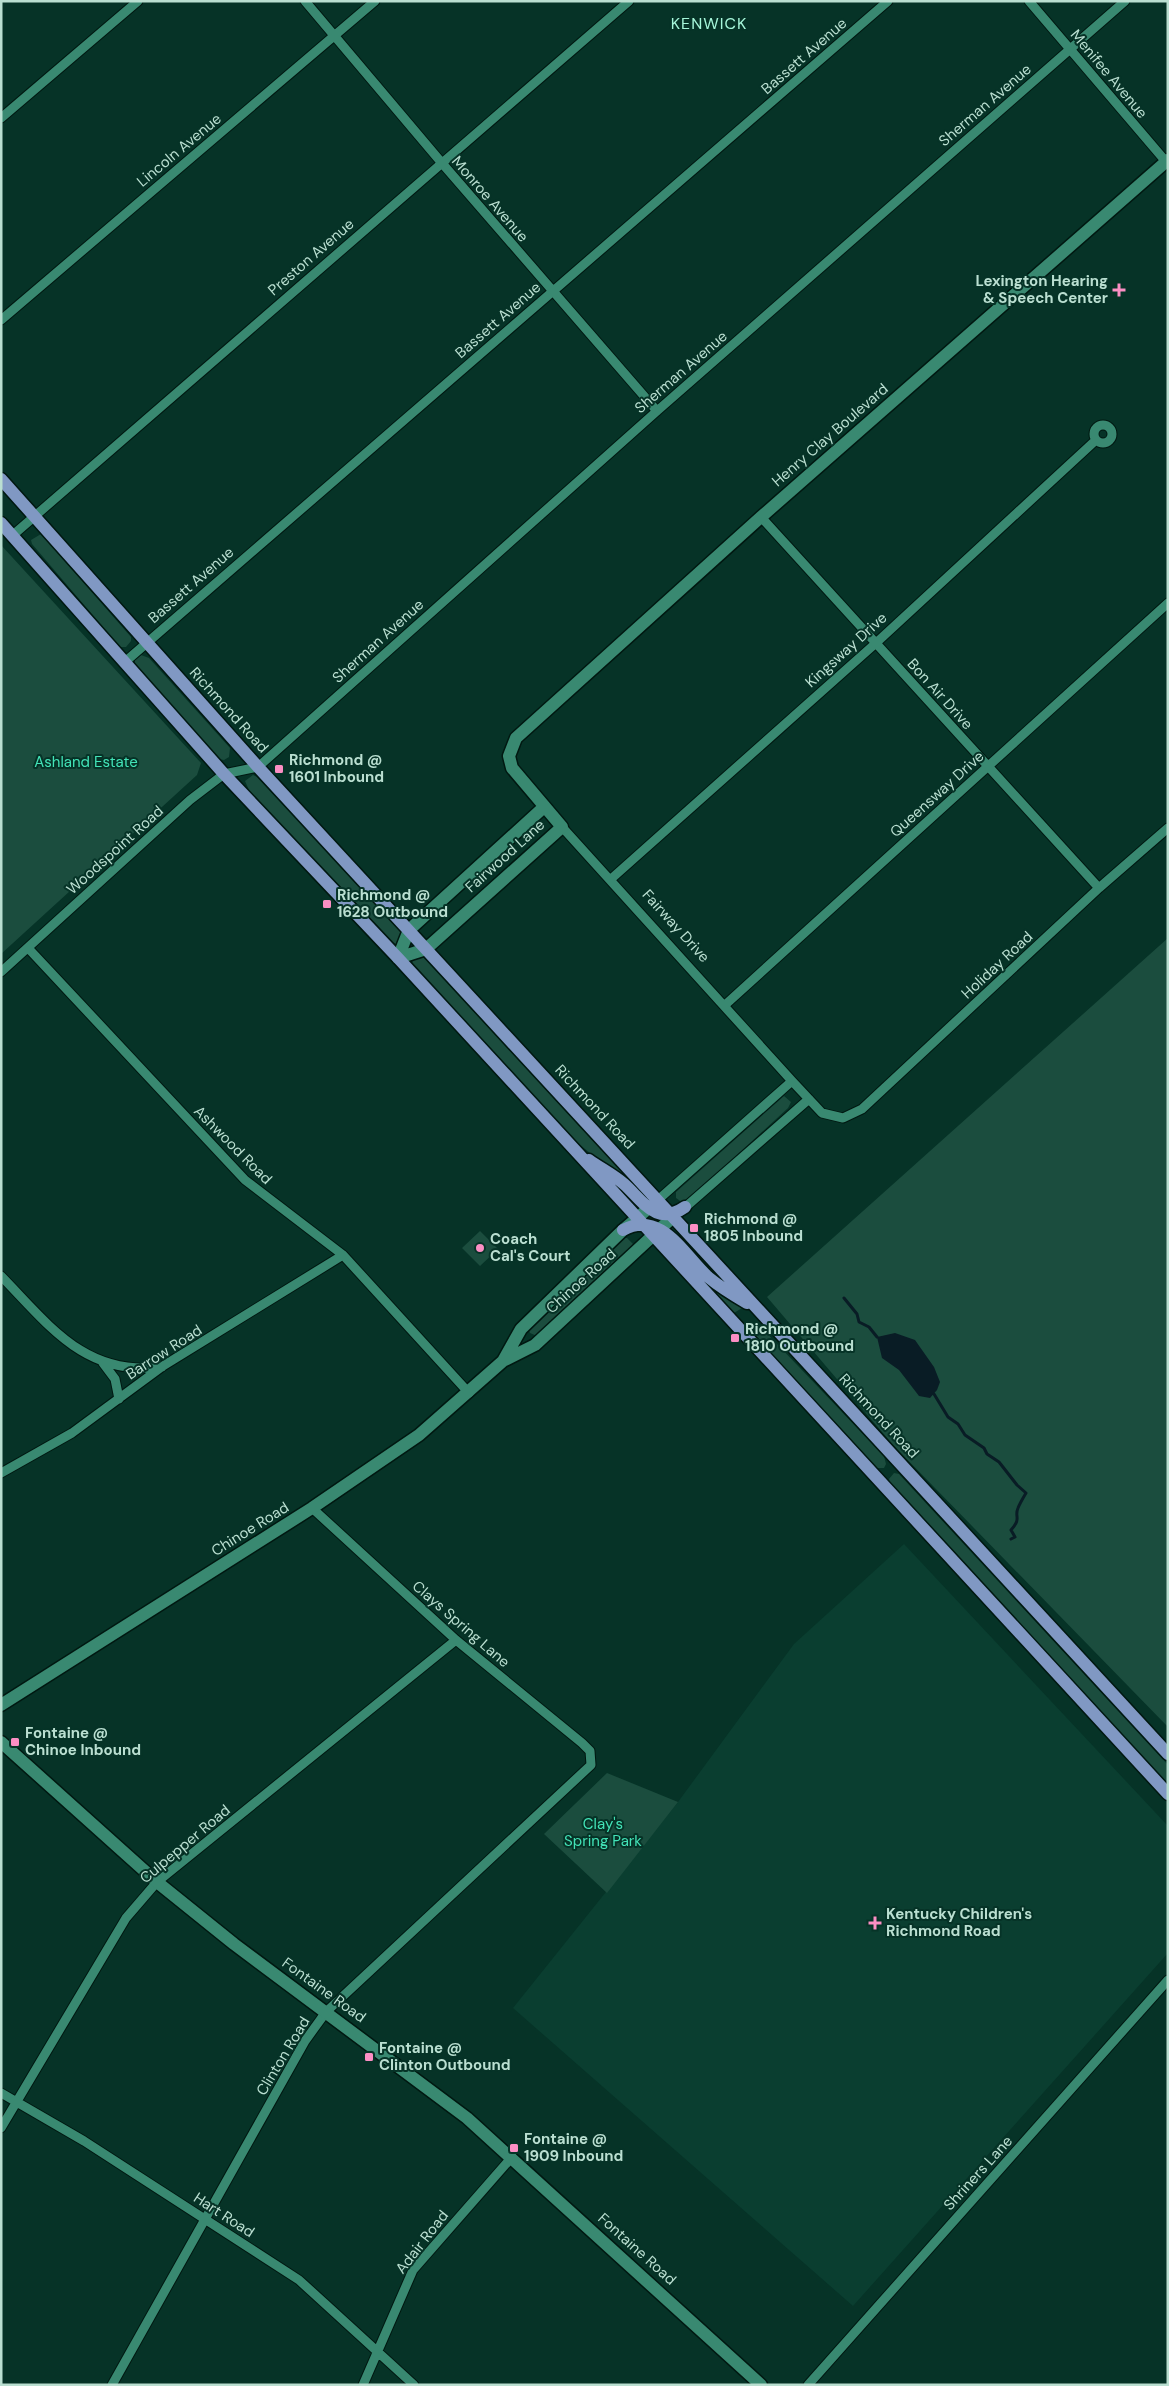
<svg xmlns="http://www.w3.org/2000/svg" width="1169" height="2386" viewBox="0 0 1169 2386" font-family="'DM Sans',sans-serif">
	<style>
		.built { fill: #0a3e30 }
		.green { fill: #1b4d3e }
		.water { fill: #091c25 }
		.lines { fill: none; stroke-linecap: round; stroke-linejoin: round }
		.stream { stroke: #091c25; stroke-width: 3 }
		.street-casing { stroke: #011811; stroke-width: 11 }
		.secondary-casing { stroke: #011811; stroke-width: 15 }
		.primary-casing { stroke: #011811; stroke-width: 15 }
		.street { stroke: #398971; stroke-width: 9 }
		.secondary { stroke: #398971; stroke-width: 12 }
		.primary { stroke: #8098c3; stroke-width: 12 }
		.poi-dot { fill: #fb8fc4; stroke: #063327; stroke-width: 2 }
		.labels { text-anchor: middle; dominant-baseline: central; stroke-width: 4; stroke-linejoin: round; paint-order: stroke }
		.street-label { font-size: 15px; fill: #badfd1; stroke: #063327 }
		.poi-label { font-size: 15px; font-weight: bold; fill: #badfd1; stroke: #063327; text-anchor: start }
		.park-label { font-size: 15px; fill: #43e3b7; stroke: #063327 }
		.neighbourhood-label { font-size: 16px; letter-spacing: 1px; fill: #a6f6da; stroke: #063327 }
	</style>
	<rect width="100%" height="100%" fill="#063327"/>
	<!-- built -->
	<path class="built" d="M904,1544L1168,1826V1953L853,2306L513,2008L678,1802L794,1644Z"/>
	<!-- green -->
	<path class="green" d="M41,534L131,637V641L126,647H120L32,544L31,540Z
		M1,545L201,763L197,775L1,954Z
		M141,655L149,658L230,748L229,757L224,760L219,759L135,665V660Z
		M253,775L257,777L400,931L402,935L400,943L396,944L388,941L249,790L245,781Z
		M1168,938V1727L894,1446L767,1297Z
		M420,956L424,958L648,1200L569,1136L412,966L413,959Z
		M784,1096L791,1102L788,1108L686,1202L683,1203L676,1198V1192Z
		M480,1231L498,1249L480,1266L462,1248Z
		M665,1235L707,1280L742,1308L734,1313L727,1308Z
		M623,1238H627L634,1245L537,1336L530,1333L529,1330Z
		M758,1324L884,1456L886,1464L884,1468H877L873,1465L750,1332L754,1325Z
		M894,1473L899,1474L1168,1765V1784L890,1484L889,1479Z
		M607,1773L678,1802L607,1893L544,1834Z"/>
	<!-- water -->
	<path class="water" d="M895,1333L915,1340L934,1367L940,1382L937,1390L930,1398L919,1396L899,1370L882,1358L877,1337Z"/>
	<g class="lines">
		<!-- stream -->
		<path class="stream" d="M844,1298L857,1314L859,1322L869,1327L877,1337
			M934,1394L948,1417L958,1424L965,1435L984,1448L987,1454L999,1462L1017,1485L1026,1493C1023,1498 1020,1503 1018,1508C1014,1517 1022,1518 1011,1530L1015,1537L1011,1539"/>
		<!-- street casing -->
		<g class="street-casing">
			<path id="street" d="M305,1L441,162L657,411
				M1029,1L1168,164
				M1,118L138,1
				M1,320L375,1
				M1094 434a9 9 0 1 1 18 0a9 9 0 1 1-18 0Z
				M761,517L1099,888
				M13,535L629,1
				M126,661L888,1
				M562,827L792,1081L822,1113L843,1118L862,1109L1099,888L1168,828
				M611,879L876,643L1096,440
				M28,948L245,1180L343,1255L469,1393
				M1,972L190,800L224,774L258,767L657,411L1125,1
				M725,1005L1168,603
				M659,1199L792,1081
				M681,1211L809,1099
				M1,1276C49,1325 85,1377 162,1367
				M103,1363L115,1379L119,1399
				M1,1473L72,1433L163,1366L343,1255
				M1,2093L84,2141L299,2280L414,2385
				M1,2128L126,1918L157,1882L456,1640
				M112,2385L305,2041L326,2012L591,1765L590,1751L582,1743L456,1640L312,1508
				M363,2385L413,2270L512,2157
				M808,2385L1168,1980"/>
		</g>
		<!-- secondary casing -->
		<g class="secondary-casing">
			<path id="secondary" d="M398,958L426,949L562,827L512,768L509,756L516,738L761,517L1168,160
				M398,958L409,930L544,807
				M503,1361L521,1329L623,1230L656,1202
				M1,1705L312,1508L419,1435L503,1361L535,1345L674,1216
				M1,1742L157,1882L234,1944L467,2118L761,2385"/>
		</g>
		<!-- primary casing -->
		<g class="primary-casing">
			<path id="primary" d="M1,479L258,767L1168,1754
				M1,523L224,774L398,958L1168,1794
				M589,1160C600,1168 614,1175 624,1184C643,1201 656,1227 685,1207
				M623,1230C661,1209 684,1255 708,1277C720,1287 733,1295 747,1303"/>
		</g>
		<!-- street -->
		<use href="#street" class="street"/>
		<!-- secondary -->
		<use href="#secondary" class="secondary"/>
		<!-- primary -->
		<use href="#primary" class="primary"/>
	</g>
	<!-- markers -->
	<g class="poi-dot">
		<path d="M1116.5 282.5h5v5h5v5h-5v5h-5v-5h-5v-5h5z"/>
		<rect x="274" y="764" width="10" height="10" rx="2.5"/>
		<rect x="322" y="899" width="10" height="10" rx="2.5"/>
		<rect x="689" y="1223" width="10" height="10" rx="2.5"/>
		<circle cx="480" cy="1248" r="5"/>
		<rect x="730" y="1333" width="10" height="10" rx="2.5"/>
		<rect x="10" y="1737" width="10" height="10" rx="2.5"/>
		<path d="M872.5 1915.5h5v5h5v5h-5v5h-5v-5h-5v-5h5z"/>
		<rect x="364" y="2052" width="10" height="10" rx="2.5"/>
		<rect x="509" y="2143" width="10" height="10" rx="2.5"/>
	</g>
	<g class="labels">
		<!-- street labels -->
		<g class="street-label">
			<text transform="translate(804 56) rotate(-41)">Bassett Avenue</text>
			<text transform="translate(1109 74) rotate(50)">Menifee Avenue</text>
			<text transform="translate(985 105) rotate(-41)">Sherman Avenue</text>
			<text transform="translate(179 150) rotate(-40)">Lincoln Avenue</text>
			<text transform="translate(490 199) rotate(49)">Monroe Avenue</text>
			<text transform="translate(311 257) rotate(-41)">Preston Avenue</text>
			<text transform="translate(498 320) rotate(-41)">Bassett Avenue</text>
			<text transform="translate(681 372) rotate(-41)">Sherman Avenue</text>
			<text transform="translate(830 435) rotate(-41)">Henry Clay Boulevard</text>
			<text transform="translate(191 585) rotate(-41)">Bassett Avenue</text>
			<text transform="translate(378 641) rotate(-42)">Sherman Avenue</text>
			<text transform="translate(846 650) rotate(-42)">Kingsway Drive</text>
			<text transform="translate(940 694) rotate(48)">Bon Air Drive</text>
			<text transform="translate(229 710) rotate(48)">Richmond Road</text>
			<text transform="translate(937 794) rotate(-42)">Queensway Drive</text>
			<text transform="translate(115 850) rotate(-42)">Woodspoint Road</text>
			<text transform="translate(505 856) rotate(-42)">Fairwood Lane</text>
			<text transform="translate(676 926) rotate(48)">Fairway Drive</text>
			<text transform="translate(997 965) rotate(-43)">Holiday Road</text>
			<text transform="translate(595 1107) rotate(47)">Richmond Road</text>
			<text transform="translate(233 1145) rotate(45)">Ashwood Road</text>
			<text transform="translate(581 1281) rotate(-42)">Chinoe Road</text>
			<text transform="translate(164 1352) rotate(-33)">Barrow Road</text>
			<text transform="translate(879 1416) rotate(47)">Richmond Road</text>
			<text transform="translate(250 1529) rotate(-32)">Chinoe Road</text>
			<text transform="translate(461 1624) rotate(41)">Clays Spring Lane</text>
			<text transform="translate(185 1844) rotate(-40)">Culpepper Road</text>
			<text transform="translate(324 1990) rotate(36)">Fontaine Road</text>
			<text transform="translate(283 2056) rotate(-59)">Clinton Road</text>
			<text transform="translate(978 2173) rotate(-48)">Shriners Lane</text>
			<text transform="translate(224 2215) rotate(33)">Hart Road</text>
			<text transform="translate(422 2242) rotate(-52)">Adair Road</text>
			<text transform="translate(637 2249) rotate(42)">Fontaine Road</text>
		</g>
		<!-- poi labels -->
		<g class="poi-label">
			<text x="1108" y="281" text-anchor="end">Lexington Hearing<tspan x="1108" dy="17">&amp; Speech Center</tspan></text>
			<text x="289" y="760">Richmond @<tspan x="289" dy="17">1601 Inbound</tspan></text>
			<text x="337" y="895">Richmond @<tspan x="337" dy="17">1628 Outbound</tspan></text>
			<text x="704" y="1219">Richmond @<tspan x="704" dy="17">1805 Inbound</tspan></text>
			<text x="490" y="1239">Coach<tspan x="490" dy="17">Cal's Court</tspan></text>
			<text x="745" y="1329">Richmond @<tspan x="745" dy="17">1810 Outbound</tspan></text>
			<text x="25" y="1733">Fontaine @<tspan x="25" dy="17">Chinoe Inbound</tspan></text>
			<text x="886" y="1914">Kentucky Children's<tspan x="886" dy="17">Richmond Road</tspan></text>
			<text x="379" y="2048">Fontaine @<tspan x="379" dy="17">Clinton Outbound</tspan></text>
			<text x="524" y="2139">Fontaine @<tspan x="524" dy="17">1909 Inbound</tspan></text>
		</g>
		<!-- park labels -->
		<g class="park-label">
			<text x="86" y="762">Ashland Estate</text>
			<text x="603" y="1824">Clay's<tspan x="603" dy="17">Spring Park</tspan></text>
		</g>
		<!-- neighbourhood labels -->
		<g class="neighbourhood-label">
			<text x="709" y="23">KENWICK</text>
		</g>
	</g>
	<!-- border -->
	<rect width="1169" height="2386" fill="none" stroke="#badfd1" stroke-width="5"/>
</svg>
